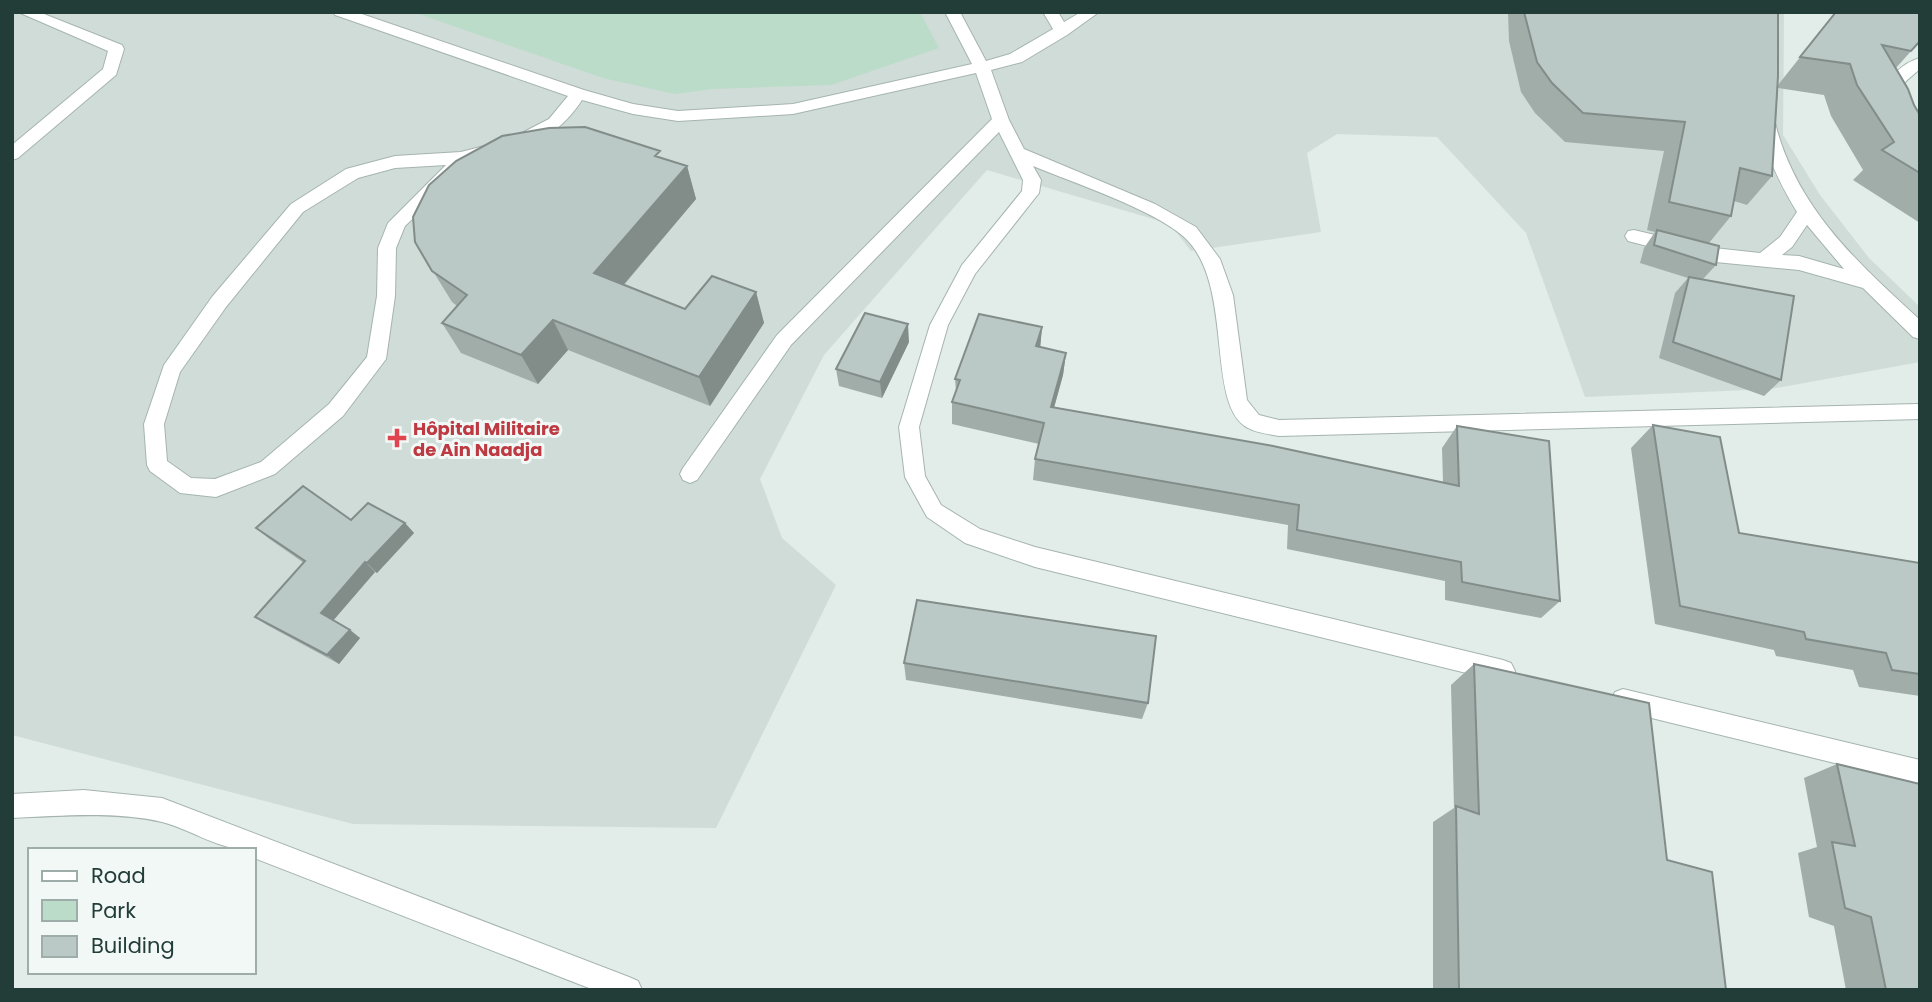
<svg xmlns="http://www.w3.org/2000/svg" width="1932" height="1002" viewBox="0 0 1932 1002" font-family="Poppins,sans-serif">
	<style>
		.built { fill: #d0dcd8 }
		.green { fill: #bbdcc8 }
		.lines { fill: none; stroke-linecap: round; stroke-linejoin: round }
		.minor-casing { stroke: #a5b4b0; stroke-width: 2 }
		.minor { fill: #fff; fill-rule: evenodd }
		.wall { fill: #a0ada9 }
		.shaded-wall { fill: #828d8a }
		.building { fill: #bac9c5; stroke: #828d8a; stroke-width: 2 }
		.health-dot { fill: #e0444e; stroke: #f2f8f6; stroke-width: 2.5 }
		.labels { text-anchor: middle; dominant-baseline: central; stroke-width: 6; stroke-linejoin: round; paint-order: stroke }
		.health-label { font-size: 18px; font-weight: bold; fill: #be3a42; stroke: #f2f8f6; text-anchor: start }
	</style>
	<rect width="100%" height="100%" fill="#e2ece8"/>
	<!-- built -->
	<path class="built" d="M12,12H1784L1783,135L1820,195L1869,258L1920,307V362L1771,389L1585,397L1526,233L1437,137L1337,134L1307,153L1321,232L1191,251L1170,224L987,170L824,355L760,479L782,538L836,585L716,828L353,824L12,735Z"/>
	<!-- green -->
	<path class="green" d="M413,12H920L939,48L831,85L713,89L675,94L603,78Z"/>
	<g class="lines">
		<!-- minor casing -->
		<g class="minor-casing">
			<path id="minor" d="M18,12H39L122,45L124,49L116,75L18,158L12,160V145L103,69L108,51Z
				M333,12H356L584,90L633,104L678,111L793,104L972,64L945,12H960L986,61L1010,54L1053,29L1043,12H1058L1064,22L1081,12H1099L1067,35L1022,62L991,70L1009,120L1024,149L1155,204L1196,227L1220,259L1233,295L1247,400L1259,415L1279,420L1917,404L1920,405V419L1279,436C1269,434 1257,433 1248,428C1204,405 1236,282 1183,236C1152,209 1074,183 1033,166L1041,180L1039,193L975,274L948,325L919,427L925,476L941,505L980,529L1035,547L1503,660L1511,663L1515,671L1511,679L1503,682L1035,567L965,543L927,517L905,477L899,427L930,325L962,265L1022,191L1023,180L999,132L791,345L697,480L690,483L683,480L680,474L683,468L777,335L992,119L976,73L793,114L678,121L633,114L582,100C567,123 549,138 522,146L514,140L516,136L549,119L568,96L335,15Z
				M1920,58V69L1906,81L1895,103H1883L1881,99C1888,79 1899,64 1920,58Z
				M1767,117L1775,123C1797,209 1857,262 1920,320V339L1913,337L1863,288L1799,270L1705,261L1628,241L1625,236L1628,231L1634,230L1705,247L1760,253L1780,237L1797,212C1779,183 1767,156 1759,123ZM1807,225L1844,269L1799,256L1782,255L1792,247Z
				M488,145L496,151L494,155L467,162L444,189L405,226L396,248L395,296L386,359L343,416L275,474L216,497L180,493L150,471L147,465L144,424L164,365L212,297L291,204L346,169L395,156L461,152ZM446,165L388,223L378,248L377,296L367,357L329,404L261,462L215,479L191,478L167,461L164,424L180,372L226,307L303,212L358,178L395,168Z
				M1623,689L1920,760V784L1623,711L1615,708L1611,700L1615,692Z
				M84,790L162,798L629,977L638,981L642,990H594L254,858V850C216,850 196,831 162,822C116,811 59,816 12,818V794Z"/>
		</g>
		<!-- minor -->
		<use href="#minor" class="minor"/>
	</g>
	<!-- wall -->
	<path class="wall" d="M1508,12H1778V85L1836,12L1920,41L1896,68L1914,105L1920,115V223L1853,180L1863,170L1831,116L1824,95L1778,88L1772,176L1747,205L1734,201L1731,216L1709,243L1716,265L1703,279L1781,380L1764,396L1659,358L1675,293L1688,278L1640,263L1644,248L1655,232L1647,230L1664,151L1565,142L1535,113L1521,92L1509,41Z
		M662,158L687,166L696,199L624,285L685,309L756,292L764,323L710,406L568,350L538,384L461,353L442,323L457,306L452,302L415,242Z
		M1042,327L1040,347L1066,353L1063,375L1054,408L1443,482L1442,448L1457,426L1560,601L1541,618L1445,600V581L1287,549L1288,525L1033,480L1035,459L1039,444L952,424V402L956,391L955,379Z
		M909,342L882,398L839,386L836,369Z
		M1653,425L1739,533L1920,563V696L1859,687L1853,670L1776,656L1774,650L1655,624L1631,448Z
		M351,520L405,523L414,533L377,573L375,572L333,620L350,630L360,638L339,664L267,625L255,617L304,563L268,538L256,528Z
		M904,663L1148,703L1142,719L906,680Z
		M1474,664L1667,860L1726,990H1433V822L1454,808L1451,685Z
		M1837,764L1920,990H1846L1834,926L1809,917L1798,853L1817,847L1804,778Z"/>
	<!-- shaded-wall -->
	<path class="shaded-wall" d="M687,166L696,199L607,304L594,273Z
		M756,292L764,323L710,406L699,377Z
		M553,320L568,350L538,384L521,355Z
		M908,324L909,342L882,398L880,382Z
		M1042,327L1040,350L1036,346Z
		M1066,353L1063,375L1048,429L1051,407Z
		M405,523L414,533L377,573L367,563Z
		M365,562L375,572L332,622L321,613Z
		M350,630L360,638L339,664L327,655Z"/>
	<!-- building -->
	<path class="building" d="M1524,12H1778V76L1772,176L1740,168L1731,216L1669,202L1685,122L1583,113L1552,83L1537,62Z
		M1836,12H1920V41L1911,51L1882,45L1908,89L1914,105L1920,115V173L1882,150L1894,142L1857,85L1850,64L1800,57Z
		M585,127L660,151L655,156L687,166L594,273L685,309L712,276L756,292L699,377L553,320L521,355L442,323L467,295L432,271L415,242L413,217L429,185L456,161L502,136L549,128Z
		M1657,230L1719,246L1716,265L1654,245Z
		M1689,277L1794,296L1781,380L1673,342Z
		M865,313L908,324L880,382L836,369Z
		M979,314L1042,327L1036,346L1066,353L1051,407L1273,446L1459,486L1457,426L1549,441L1560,601L1462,582L1461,562L1297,530L1299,505L1035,459L1044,423L952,402L960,380L955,379Z
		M1653,425L1720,437L1739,533L1920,563V674L1892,670L1886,653L1806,639L1804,632L1680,606Z
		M303,486L351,520L368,503L405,523L367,563L365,562L321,613L350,630L327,655L255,617L305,561L256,528Z
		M917,600L1156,636L1148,703L904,663Z
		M1474,664L1649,703L1667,860L1712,872L1726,990H1459L1456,806L1479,814Z
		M1837,764L1920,784V990H1886L1871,917L1845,908L1832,842L1855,846Z"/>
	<!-- markers -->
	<path class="health-dot" d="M393.5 427.5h7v7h7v7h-7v7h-7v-7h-7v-7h7z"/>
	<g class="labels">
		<!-- health labels -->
		<g class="health-label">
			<text x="413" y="428">Hôpital Militaire<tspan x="413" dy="21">de Ain Naadja</tspan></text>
		</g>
	</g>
	<!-- border -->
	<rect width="1932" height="1002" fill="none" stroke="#223c38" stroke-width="28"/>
	<!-- legend -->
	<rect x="28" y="848" width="228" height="126" fill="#f2f8f6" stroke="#9fadaa" stroke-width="2"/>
	<rect x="42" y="871" width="35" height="10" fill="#ffffff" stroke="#9fadaa" stroke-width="2"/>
	<text x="91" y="883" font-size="21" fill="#223c38">Road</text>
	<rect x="42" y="900" width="35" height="21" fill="#bbdcc8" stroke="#9fadaa" stroke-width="2"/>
	<text x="91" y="918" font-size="21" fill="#223c38">Park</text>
	<rect x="42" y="936" width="35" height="21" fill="#bac9c5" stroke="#9fadaa" stroke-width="2"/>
	<text x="91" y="953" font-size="21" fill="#223c38">Building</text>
</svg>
